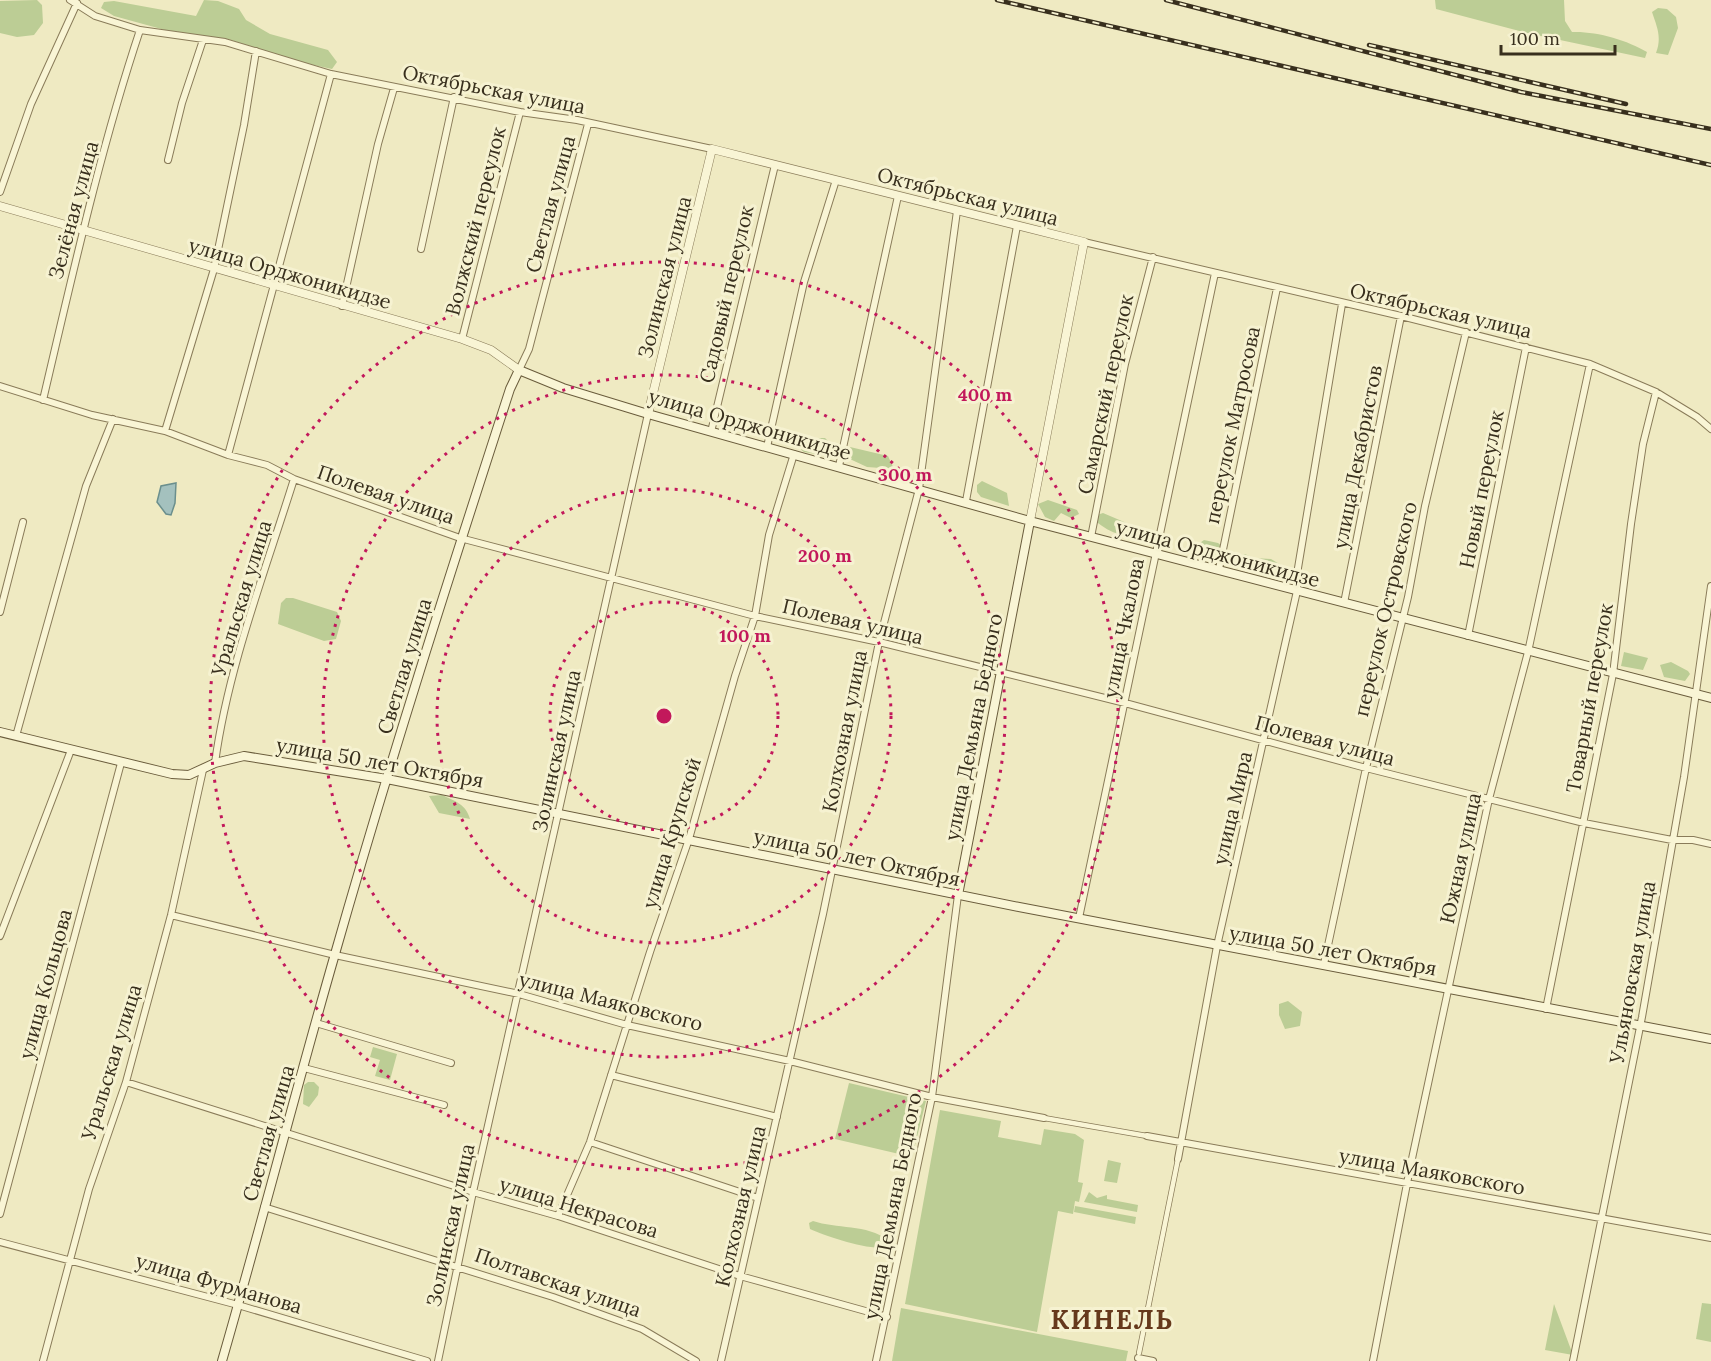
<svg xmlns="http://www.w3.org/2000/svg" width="1711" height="1361" viewBox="0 0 1711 1361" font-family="Lora,serif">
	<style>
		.green { fill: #bccd95 }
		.water { fill: #a4c1be; stroke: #6b8f8d; stroke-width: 1.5 }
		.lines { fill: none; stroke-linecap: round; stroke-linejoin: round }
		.pedestrian-casing { stroke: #897b59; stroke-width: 6 }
		.minor-casing { stroke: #897b59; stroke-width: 8 }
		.tertiary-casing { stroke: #897b59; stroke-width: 9 }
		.secondary-casing { stroke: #6a5c3c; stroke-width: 10 }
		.pedestrian { stroke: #f9f5d5; stroke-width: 4.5 }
		.minor { stroke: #f9f5d5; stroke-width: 6 }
		.tertiary { stroke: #f9f5d5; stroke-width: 8 }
		.secondary { stroke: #f9f5d5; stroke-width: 8 }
		.rail-casing { stroke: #382f1d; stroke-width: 4.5 }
		.rail { stroke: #f6f2d1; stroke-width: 2; stroke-dasharray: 7; stroke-linecap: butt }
		.ring { fill: none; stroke: #c2185b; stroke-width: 3; stroke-dasharray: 3 6 }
		.labels { text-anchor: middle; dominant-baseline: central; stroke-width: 6; stroke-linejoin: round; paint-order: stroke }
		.street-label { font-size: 20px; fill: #382f1d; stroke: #f6f2d1 }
		.district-label { font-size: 26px; font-weight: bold; letter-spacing: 1.5px; fill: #66391c; stroke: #f6f2d1 }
		.centre { fill: #c2185b; stroke: #f6f2d1; stroke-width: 3 }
		.ring-label { font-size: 18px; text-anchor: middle; font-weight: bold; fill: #c2185b; stroke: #f6f2d1; stroke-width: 6; stroke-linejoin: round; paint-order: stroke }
	</style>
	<rect width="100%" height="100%" fill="#efeac2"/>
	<!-- green -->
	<path class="green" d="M37,0L42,5L43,23L34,35L17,37L0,33V1Z
		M204,0L218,1L239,9L246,20L270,34L328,50L337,62L332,69L295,61L231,40L165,30L114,16L101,8L104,2L114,1L196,16Z
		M1435,0H1564L1565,21L1572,32C1596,31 1627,40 1647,52L1645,58L1527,33L1436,9Z
		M1658,8L1667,9L1676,17L1678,28L1668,55L1656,53C1662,37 1657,27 1652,12Z
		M797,438H825L838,451L850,447L888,456L894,469L867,467L852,460L804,452L795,445Z
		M982,481L1007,493L1009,506L981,497L977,492V485Z
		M1048,500L1077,510L1079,514L1071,518L1061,513L1054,521L1045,517L1038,504Z
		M1103,513L1136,527L1137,530C1122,539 1110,532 1098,523L1097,515Z
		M1204,540L1218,543L1236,557L1245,554L1253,558L1271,559L1291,571L1289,580L1260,575L1246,565L1228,564L1199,555L1197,545Z
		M286,598H293L337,612L341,621L336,639L324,641L278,624L281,603Z
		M1624,652L1648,658L1643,670L1621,666Z
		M1671,662L1688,671L1690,674L1685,681L1664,677L1660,665Z
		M442,795C455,801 466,804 470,819L439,813L429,796Z
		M1288,1001L1302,1012L1300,1026L1285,1029L1279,1015V1004Z
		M373,1047L397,1054L390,1080L375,1076L380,1060L370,1057Z
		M308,1082H314L319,1087L318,1095L309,1107L303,1104L304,1085Z
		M849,1083L926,1101L912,1157L835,1139Z
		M940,1110L1001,1121L998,1137L1041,1145L1044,1129L1075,1134L1084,1140L1078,1182L1083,1183L1079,1202L1075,1201L1073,1214L1058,1211L1037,1332L905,1304Z
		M1108,1160L1121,1163L1117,1183L1104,1181Z
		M1089,1192L1097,1198L1107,1195V1199L1138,1205L1137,1212L1084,1202Z
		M1075,1206L1136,1217L1135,1224L1074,1212Z
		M813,1221C836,1229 867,1224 888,1240L889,1246C874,1253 826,1236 810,1229L809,1223Z
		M1702,1303L1711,1304V1342L1696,1339Z
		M1554,1304L1573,1355L1545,1350Z
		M901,1308L1128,1351L1126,1361H892Z"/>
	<!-- water -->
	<path class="water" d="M176,483L175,503L171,515L166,514L157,502L161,486Z"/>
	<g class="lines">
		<!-- pedestrian casing -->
		<g class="pedestrian-casing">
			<path id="pedestrian" d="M1044,1118L1147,1136
				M1139,1353L1178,1159"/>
		</g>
		<!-- minor casing -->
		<g class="minor-casing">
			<path id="minor" d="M70,0L95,16L140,30L225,42L331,74L520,112L577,120L712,149
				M168,160L182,103L203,40
				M0,192L31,104L77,3
				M1084,242L1401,316L1590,364L1656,392L1697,417L1711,429
				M421,249L454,97
				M342,306L378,144L394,88
				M462,339L520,112
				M519,370L529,349L588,124
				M0,386L92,415L165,431L228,455L267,465L294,479L460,538L755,616L879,642L1125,703L1366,768L1584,823L1672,840H1693L1711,844
				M43,400C72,277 100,150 140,30
				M165,431L214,269L244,125L256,51
				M711,432L775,165
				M767,447L804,282L836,180
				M228,455L331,74
				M839,466L898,196
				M966,501L1017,226
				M1091,537L1125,364L1153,257
				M1219,569L1277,288
				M1344,603L1401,316
				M0,612L23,522
				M1468,636L1526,347
				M16,736L86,486L113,419
				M215,763C228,667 265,572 294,479
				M171,915L335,955L519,994L627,1025L790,1061L932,1097L1044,1118
				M1079,918L1215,273
				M0,936L71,750
				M1324,964L1366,768L1408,597L1425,506L1466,332
				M1546,1009L1613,674L1631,524L1643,444L1656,392
				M316,1023L451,1063
				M304,1068L444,1105
				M611,1075L777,1117
				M126,1082L473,1192L558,1216L740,1276L887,1317
				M1147,1136L1711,1238
				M590,1142L758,1198
				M1178,1159L1217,946L1297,591L1298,568L1342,304
				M264,1207L553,1297L642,1329L696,1361
				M0,1214L121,763
				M558,1216L590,1142L650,952L689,839L735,676L755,616L769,535L794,454
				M0,1242L238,1305L427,1361
				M1138,1358L1153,1361
				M43,1361L89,1189L126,1082L171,915L203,770
				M438,1361L473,1192L648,414
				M721,1361L823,914L879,642L919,489L957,211
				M876,1361L932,1097L958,895
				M1373,1361L1410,1168L1489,799L1528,652L1590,364
				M1573,1361L1642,1017L1684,777L1711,586"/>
		</g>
		<!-- tertiary casing -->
		<g class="tertiary-casing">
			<path id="tertiary" d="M0,206L462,339L491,350L519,370
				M648,414L712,149L1084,242L1030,521"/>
		</g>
		<!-- secondary casing -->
		<g class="secondary-casing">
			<path id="secondary" d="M0,732L172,774L189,775L215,763L244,756L387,779L1019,907L1711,1039
				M958,895L1030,521
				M222,1361C261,1226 296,1089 335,954C389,764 449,577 510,389L519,370L563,388L648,414L1030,521L1711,698"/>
		</g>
		<!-- pedestrian -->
		<use href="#pedestrian" class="pedestrian"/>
		<!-- minor -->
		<use href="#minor" class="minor"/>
		<!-- tertiary -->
		<use href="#tertiary" class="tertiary"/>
		<!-- secondary -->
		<use href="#secondary" class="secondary"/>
		<!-- rail casing -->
		<g class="rail-casing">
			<path id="rail" d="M997,0L1711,165
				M1166,0L1521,92L1711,129
				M1369,45L1626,104"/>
		</g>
		<!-- rail -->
		<use href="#rail" class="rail"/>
	</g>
	<!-- distance rings -->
	<g class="ring">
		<circle cx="664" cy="716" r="114"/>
		<circle cx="664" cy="716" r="227"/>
		<circle cx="664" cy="716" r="341"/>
		<circle cx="664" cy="716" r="454"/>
	</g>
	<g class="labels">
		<!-- street labels -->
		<g class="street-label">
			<text transform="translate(494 89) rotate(11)">Октябрьская улица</text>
			<text transform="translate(968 196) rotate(14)">Октябрьская улица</text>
			<text transform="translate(550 204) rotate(-75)">Светлая улица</text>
			<text transform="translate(73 210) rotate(-75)">Зелёная улица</text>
			<text transform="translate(475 221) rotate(-76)">Волжский переулок</text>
			<text transform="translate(290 273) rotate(16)">улица Орджоникидзе</text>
			<text transform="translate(664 277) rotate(-76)">Золинская улица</text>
			<text transform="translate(726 294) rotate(-77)">Садовый переулок</text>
			<text transform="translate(1441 310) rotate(13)">Октябрьская улица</text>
			<text transform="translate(1105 394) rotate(-78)">Самарский переулок</text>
			<text transform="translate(750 424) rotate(16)">улица Орджоникидзе</text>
			<text transform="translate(1232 425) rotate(-78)">переулок Матросова</text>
			<text transform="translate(1357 457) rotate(-79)">улица Декабристов</text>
			<text transform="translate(1481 489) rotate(-79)">Новый переулок</text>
			<text transform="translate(386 494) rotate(19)">Полевая улица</text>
			<text transform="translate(1218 553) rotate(15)">улица Орджоникидзе</text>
			<text transform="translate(241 598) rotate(-73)">Уральская улица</text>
			<text transform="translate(1385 609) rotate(-77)">переулок Островского</text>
			<text transform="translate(853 621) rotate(13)">Полевая улица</text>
			<text transform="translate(1123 628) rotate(-79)">улица Чкалова</text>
			<text transform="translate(404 666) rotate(-73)">Светлая улица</text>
			<text transform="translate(1589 698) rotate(-80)">Товарный переулок</text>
			<text transform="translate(973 727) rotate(-79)">улица Демьяна Бедного</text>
			<text transform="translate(844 731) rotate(-79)">Колхозная улица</text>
			<text transform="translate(1325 740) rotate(15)">Полевая улица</text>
			<text transform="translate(556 751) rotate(-78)">Золинская улица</text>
			<text transform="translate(380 762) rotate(10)">улица 50 лет Октября</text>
			<text transform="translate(1232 808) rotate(-77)">улица Мира</text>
			<text transform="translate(671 833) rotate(-73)">улица Крупской</text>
			<text transform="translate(857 857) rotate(12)">улица 50 лет Октября</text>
			<text transform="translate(1460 858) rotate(-78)">Южная улица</text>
			<text transform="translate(1333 950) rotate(10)">улица 50 лет Октября</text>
			<text transform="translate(1632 972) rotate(-80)">Ульяновская улица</text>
			<text transform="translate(45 984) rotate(-75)">улица Кольцова</text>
			<text transform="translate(611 1001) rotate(14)">улица Маяковского</text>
			<text transform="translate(111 1062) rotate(-73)">Уральская улица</text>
			<text transform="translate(268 1133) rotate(-74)">Светлая улица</text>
			<text transform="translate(1432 1171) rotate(10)">улица Маяковского</text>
			<text transform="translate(740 1206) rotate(-77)">Колхозная улица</text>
			<text transform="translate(892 1206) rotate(-79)">улица Демьяна Бедного</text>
			<text transform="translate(579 1207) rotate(17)">улица Некрасова</text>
			<text transform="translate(450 1225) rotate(-78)">Золинская улица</text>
			<text transform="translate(558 1282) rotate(19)">Полтавская улица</text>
			<text transform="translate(219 1283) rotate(16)">улица Фурманова</text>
		</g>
		<!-- district labels -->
		<g class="district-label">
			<text x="1112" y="1319">КИНЕЛЬ</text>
		</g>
	</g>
	<circle cx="664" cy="716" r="9" class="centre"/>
	<g class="ring-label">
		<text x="985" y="401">400 m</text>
		<text x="905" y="481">300 m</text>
		<text x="825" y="562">200 m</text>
		<text x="745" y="642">100 m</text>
	</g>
	<!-- scale -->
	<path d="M1501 45v9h114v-9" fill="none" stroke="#382f1d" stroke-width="3"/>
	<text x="1510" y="45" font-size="18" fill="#382f1d" stroke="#f6f2d1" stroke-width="4.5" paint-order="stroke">100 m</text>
</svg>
